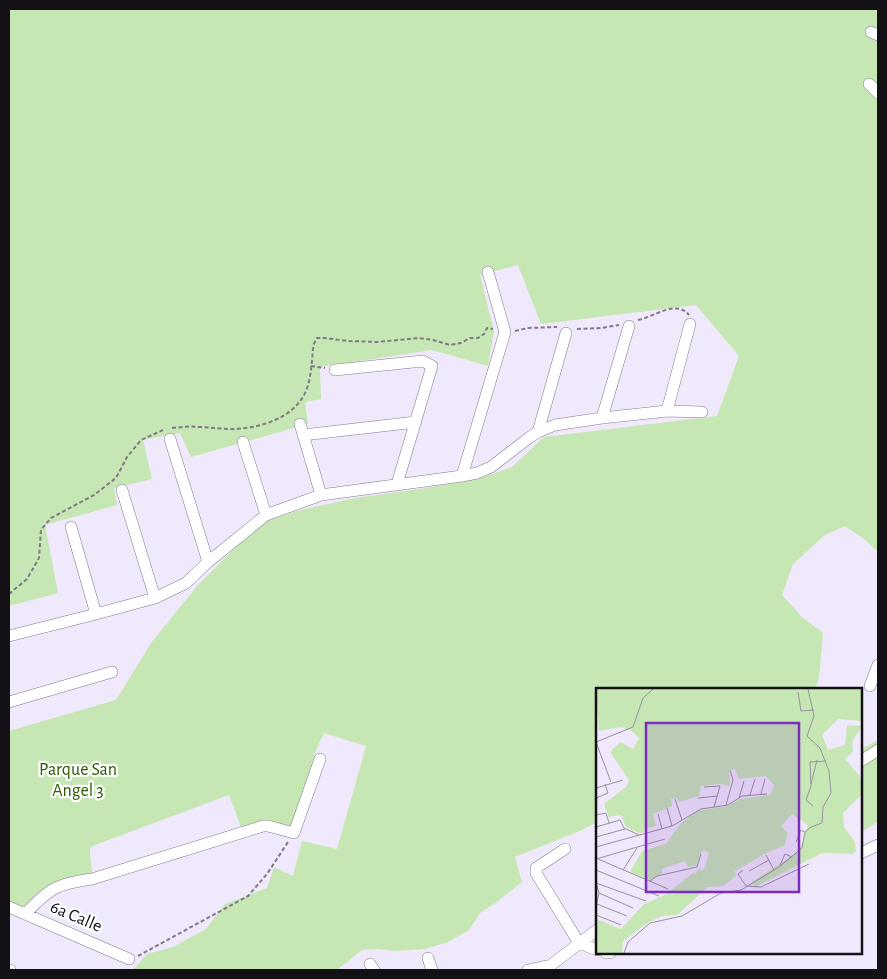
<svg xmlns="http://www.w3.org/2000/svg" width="887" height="979" viewBox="0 0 887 979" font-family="'Alegreya Sans',sans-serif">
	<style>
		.green { fill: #c6e7b4 }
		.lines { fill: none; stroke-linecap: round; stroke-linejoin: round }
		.minor-casing { stroke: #837b8c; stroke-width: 12 }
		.path { stroke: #807a87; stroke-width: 2; stroke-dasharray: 4 2.5; stroke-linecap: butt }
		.minor { stroke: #fff; stroke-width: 11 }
		.labels { text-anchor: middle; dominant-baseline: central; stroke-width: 4.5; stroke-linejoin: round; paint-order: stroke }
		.park-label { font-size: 18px; fill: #2d5b00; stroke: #fff }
		.street-label { font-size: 18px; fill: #131016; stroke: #fff }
		.inset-road { fill: none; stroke: #98929f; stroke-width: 1 }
		.view { fill: #7b2cbf; fill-opacity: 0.15; stroke: #7b2cbf; stroke-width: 2.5 }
		.inset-edge { fill: none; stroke: #131016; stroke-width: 2.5 }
	</style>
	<rect width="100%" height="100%" fill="#f0e8fb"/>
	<!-- green -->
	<path class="green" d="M9,9H878V552L864,539L845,526L825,535L793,564L782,595L802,617L823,633L820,670L816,689H597V822L582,830L515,857L522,882L497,902L480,913L469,930L448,942L425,949L395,951L378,949L362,950L337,970H133L147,954L173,947L206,929L225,904L267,888L274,867L293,876L302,841L337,849L366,746L324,733L317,748L291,828L242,830L229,795L95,845L90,848V853L92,873L59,880L37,893L29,903L21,908L9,902V731L116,700L151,643L197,586L241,542L267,521L300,510L356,498L426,488L477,479L512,467L544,437L717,416L739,356L696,305L541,324L518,265L480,275L494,331L488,366L432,350L320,367L321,399L305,402L308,424L191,457L180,433L143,440L152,479L114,488L117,505L45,525L58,593L9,606Z
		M878,740V822L861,832V749Z"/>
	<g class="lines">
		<!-- minor casing -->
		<g class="minor-casing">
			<path id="minor" d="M871,32L878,35
				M869,84L878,93
				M335,370L423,361L432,366L397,484
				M667,411L690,324
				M602,418L629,326
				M300,424L321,495
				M538,432L566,333
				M303,435L416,422
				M170,439L208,562
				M243,442L266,515
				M462,476L505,332L488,272
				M122,490L155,598
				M71,527L96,614
				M9,636L96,614L155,598L186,583L208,562L266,515L321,495L462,476L477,473L491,467L530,437L538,432L555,425L602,418L667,411L702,412
				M870,686L878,665
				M9,702L112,672
				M861,761L878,750
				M565,849L536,868V873L579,943L597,950
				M861,853L878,845
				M9,907L129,959
				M25,914C50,888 56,884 92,879L263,826H268L294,833L320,759
				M606,953H610
				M428,958L432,970
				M370,964L374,970
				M9,970H10
				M528,970L551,965L597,930"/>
		</g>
		<!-- path -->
		<path class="path" d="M638,320C654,317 676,299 689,315
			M577,329L601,328L619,325
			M515,331L528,328L557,327
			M311,366L325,368
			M172,428C181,427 190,426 199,427C210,427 220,429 230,429C258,429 294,419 306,391C310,381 311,370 312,360C313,353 312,345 317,338H324L349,341L377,342L419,338L433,340L450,345L461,343L470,338H478L484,334L487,328L493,329
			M9,594L27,579L39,558L41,530L51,518L94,495L116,478L127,457L141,440L163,430
			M138,956L248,896L267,874L288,842"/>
		<!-- minor -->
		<use href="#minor" class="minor"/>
	</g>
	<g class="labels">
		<!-- park labels -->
		<g class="park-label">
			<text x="78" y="770">Parque San<tspan x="78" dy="21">Angel 3</tspan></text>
		</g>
		<!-- street labels -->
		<g class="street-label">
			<text transform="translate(76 917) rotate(23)">6a Calle</text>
		</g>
	</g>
	<!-- overview -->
	<g transform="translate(596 688)">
		<rect width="266" height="266" fill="#f0e8fb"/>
		<path d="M0,1H266V33L242,31L226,47L232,62L249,57L251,37L266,38L256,54L257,64L249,71L263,87L266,97V106L247,125L248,139L259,154L260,163L257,166L226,165L159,199L156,194L203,163L212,137L196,126L185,138L192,145L188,158L172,164L139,183L140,188L127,198L112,199L81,227L66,228L53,234L27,253L26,265H0V231L25,241L48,216L69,207L97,185L100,186L102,181L108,182L113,164L106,162L100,178L92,179L89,173L66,181V186L53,192L34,184L46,163L70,156L84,136L101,123L132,118L144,111L174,107L178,97L170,88L143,91L139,81L133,82L134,98L124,96L105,98L103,108L83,114L81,110L75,111L76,118L57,126L60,138L48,141V144L43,145L30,139L25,127L13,129L8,116L31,98L33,92L14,64L24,54L37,61L43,50L36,43L25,39L3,43Z" fill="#c6e7b4"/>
		<path class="inset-road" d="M202,4L205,23L218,22M0,54L37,39L47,10L57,1M0,54L15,94M215,96L221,72M108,99L124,98L118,119M0,100L27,92M165,106L169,91M154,107L159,91M0,110L12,105L9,96M102,110L122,108M143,110L148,93M79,111L86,132M130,117L137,92L134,82M217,118L210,112L215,98L214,74L230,73M71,120L76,138M62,126L66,141M0,127L10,125L13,135M0,139L24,132L28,140L43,147M0,149L29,141M200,154L205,142L209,144M0,159L76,138L105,121L132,117L146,108L171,106M170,167L178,182M0,171L69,151M2,171L72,201M184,177L189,166L196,169M0,182L63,208M27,182L41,160M147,182L142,186L150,198L165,199L213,176M153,183L173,172M54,193L61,188L101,179L105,166M0,195L50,213M0,195L3,205L0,218M3,205L37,220M1,216L31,228M0,227L25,237M28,265L32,254L54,235L86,228L125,205L145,202L183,179L206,160L209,144L215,139L226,135L227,119L235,105L233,83L224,60L211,48L218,28L212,1"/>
		<path class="view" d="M50,35H203V204H50Z"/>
		<rect width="266" height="266" class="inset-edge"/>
	</g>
	<!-- border -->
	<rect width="887" height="979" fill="none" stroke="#131016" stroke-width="20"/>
</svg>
